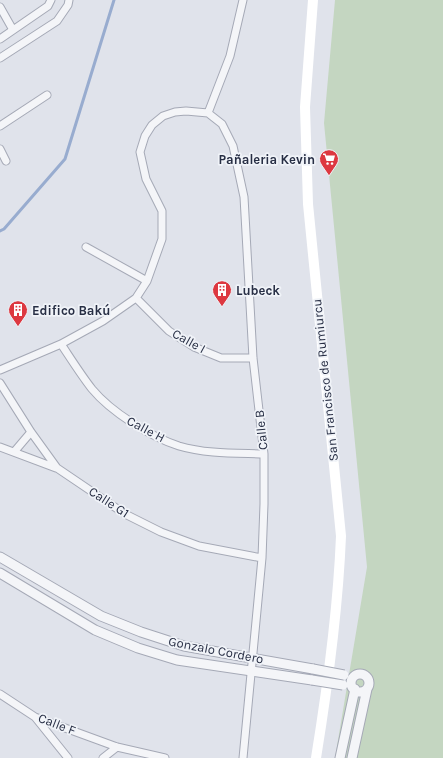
<svg xmlns="http://www.w3.org/2000/svg" width="443" height="758" viewBox="0 0 443 758" font-family="Karla,sans-serif">
	<style>
		.green { fill: #c4d6c1 }
		.lines { fill: none; stroke-linecap: round; stroke-linejoin: round }
		.stream { stroke: #98accf; stroke-width: 3 }
		.minor-casing { stroke: #a5a9b6; stroke-width: 9 }
		.tertiary-casing { stroke: #a5a9b6; stroke-width: 11 }
		.minor { stroke: #f4f5f8; stroke-width: 7 }
		.tertiary { stroke: #f4f5f8; stroke-width: 9 }
		.secondary { stroke: #fff; stroke-width: 10 }
		.tertiary-bridge-casing { stroke: #a5a9b6; stroke-width: 11; stroke-linecap: butt }
		.tertiary-bridge { stroke: #f4f5f8; stroke-width: 9 }
		.labels { text-anchor: middle; dominant-baseline: central; stroke-width: 3.5; stroke-linejoin: round; paint-order: stroke }
		.poi-label { font-size: 13px; font-weight: bold; fill: #272e44; stroke: #f0f3f8; text-anchor: start }
		.street-label { font-size: 13px; fill: #272e44; stroke: #f0f3f8 }
	</style>
	<rect width="100%" height="100%" fill="#e0e3eb"/>
	<!-- green -->
	<path class="green" d="M335,0H443V758H335L367,567L324,123Z"/>
	<g class="lines">
		<!-- stream -->
		<path class="stream" d="M0,231L4,229L65,159L114,0"/>
		<!-- minor casing -->
		<g class="minor-casing">
			<path id="minor" d="M0,7L13,30
				M0,39L48,6L51,0
				M0,58L57,21L68,5L69,0
				M208,113L230,56L243,0
				M0,126L47,95
				M0,149L6,161
				M86,247L147,281
				M136,298L169,331L194,347L221,358H253
				M61,344C71,359 81,375 92,389C111,412 151,437 179,446C206,454 236,453 264,454
				M0,370L61,344L103,321L136,298L147,281L162,239V211L146,179L140,152L145,136L152,125L163,116L175,112L186,111L208,113L222,124L233,146L244,197L253,358L264,454V504L262,558L243,758
				M0,383L31,432L57,468L125,514L161,532L199,546L262,558
				M0,447L56,468
				M14,452L31,432
				M0,694L35,717L117,747L165,758
				M35,717L68,758
				M103,758L117,747"/>
		</g>
		<!-- tertiary casing -->
		<g class="tertiary-casing">
			<path id="tertiary" d="M0,557L101,616L141,632L184,646L313,669
				M0,573L95,630L138,648L177,660L312,680
				M351 683a9 9 0 1 1 18 0a9 9 0 1 1-18 0Z
				M340,758L355,689
				M352,758L367,689"/>
		</g>
		<!-- minor -->
		<use href="#minor" class="minor"/>
		<!-- tertiary -->
		<use href="#tertiary" class="tertiary"/>
		<!-- secondary -->
		<path class="secondary" d="M313,0L305,107L308,204L341,536C338,611 328,684 316,758"/>
		<!-- tertiary-bridge casing -->
		<g class="tertiary-bridge-casing">
			<path id="tertiary-bridge" d="M313,669L344,675
				M312,680L343,685"/>
		</g>
		<!-- tertiary-bridge -->
		<use href="#tertiary-bridge" class="tertiary-bridge"/>
	</g>
	<!-- icons -->
	<defs>
		<g id="supermarket-pin" transform="scale(1)"><path d="M0 17L-7.5 6A9.5 9.5 0 1 1 7.5 6Z" fill="#dd3840" stroke="#f0f3f8"/><path d="M-6-5.5h2.5l.6 2H6L4.5 2H-2.5L-4.4-4H-6ZM-1.5 3.2a1.3 1.3 0 1 0 .1 0ZM3 3.2a1.3 1.3 0 1 0 .1 0Z" fill="#fff"/></g>
		<g id="building-pin" transform="scale(1)"><path d="M0 17L-7.5 6A9.5 9.5 0 1 1 7.5 6Z" fill="#dd3840" stroke="#f0f3f8"/><path d="M-4-6H4V6H1V3H-1V6H-4ZM-2.5-4.3h1.7v1.8h-1.7ZM.8-4.3h1.7v1.8H.8ZM-2.5-1h1.7V.8h-1.7ZM.8-1h1.7V.8H.8Z" fill="#fff"/></g>
	</defs>
	<g fill-rule="evenodd">
		<use href="#supermarket-pin" x="329" y="159"/>
		<use href="#building-pin" x="222" y="290"/>
		<use href="#building-pin" x="18" y="310"/>
	</g>
	<g class="labels">
		<!-- poi labels -->
		<g class="poi-label">
			<text x="315" y="159" text-anchor="end">Pañaleria Kevin</text>
			<text x="236" y="290">Lubeck</text>
			<text x="32" y="310">Edifico Bakú</text>
		</g>
		<!-- street labels -->
		<g class="street-label">
			<text transform="translate(189 341) rotate(29)">Calle I</text>
			<text transform="translate(325 380) rotate(-96)">San Francisco de Rumiurcu</text>
			<text transform="translate(146 429) rotate(28)">Calle H</text>
			<text transform="translate(261 430) rotate(-96)">Calle B</text>
			<text transform="translate(109 502) rotate(33)">Calle G1</text>
			<text transform="translate(216 650) rotate(11)">Gonzalo Cordero</text>
			<text transform="translate(57 724) rotate(21)">Calle F</text>
		</g>
	</g>
</svg>
